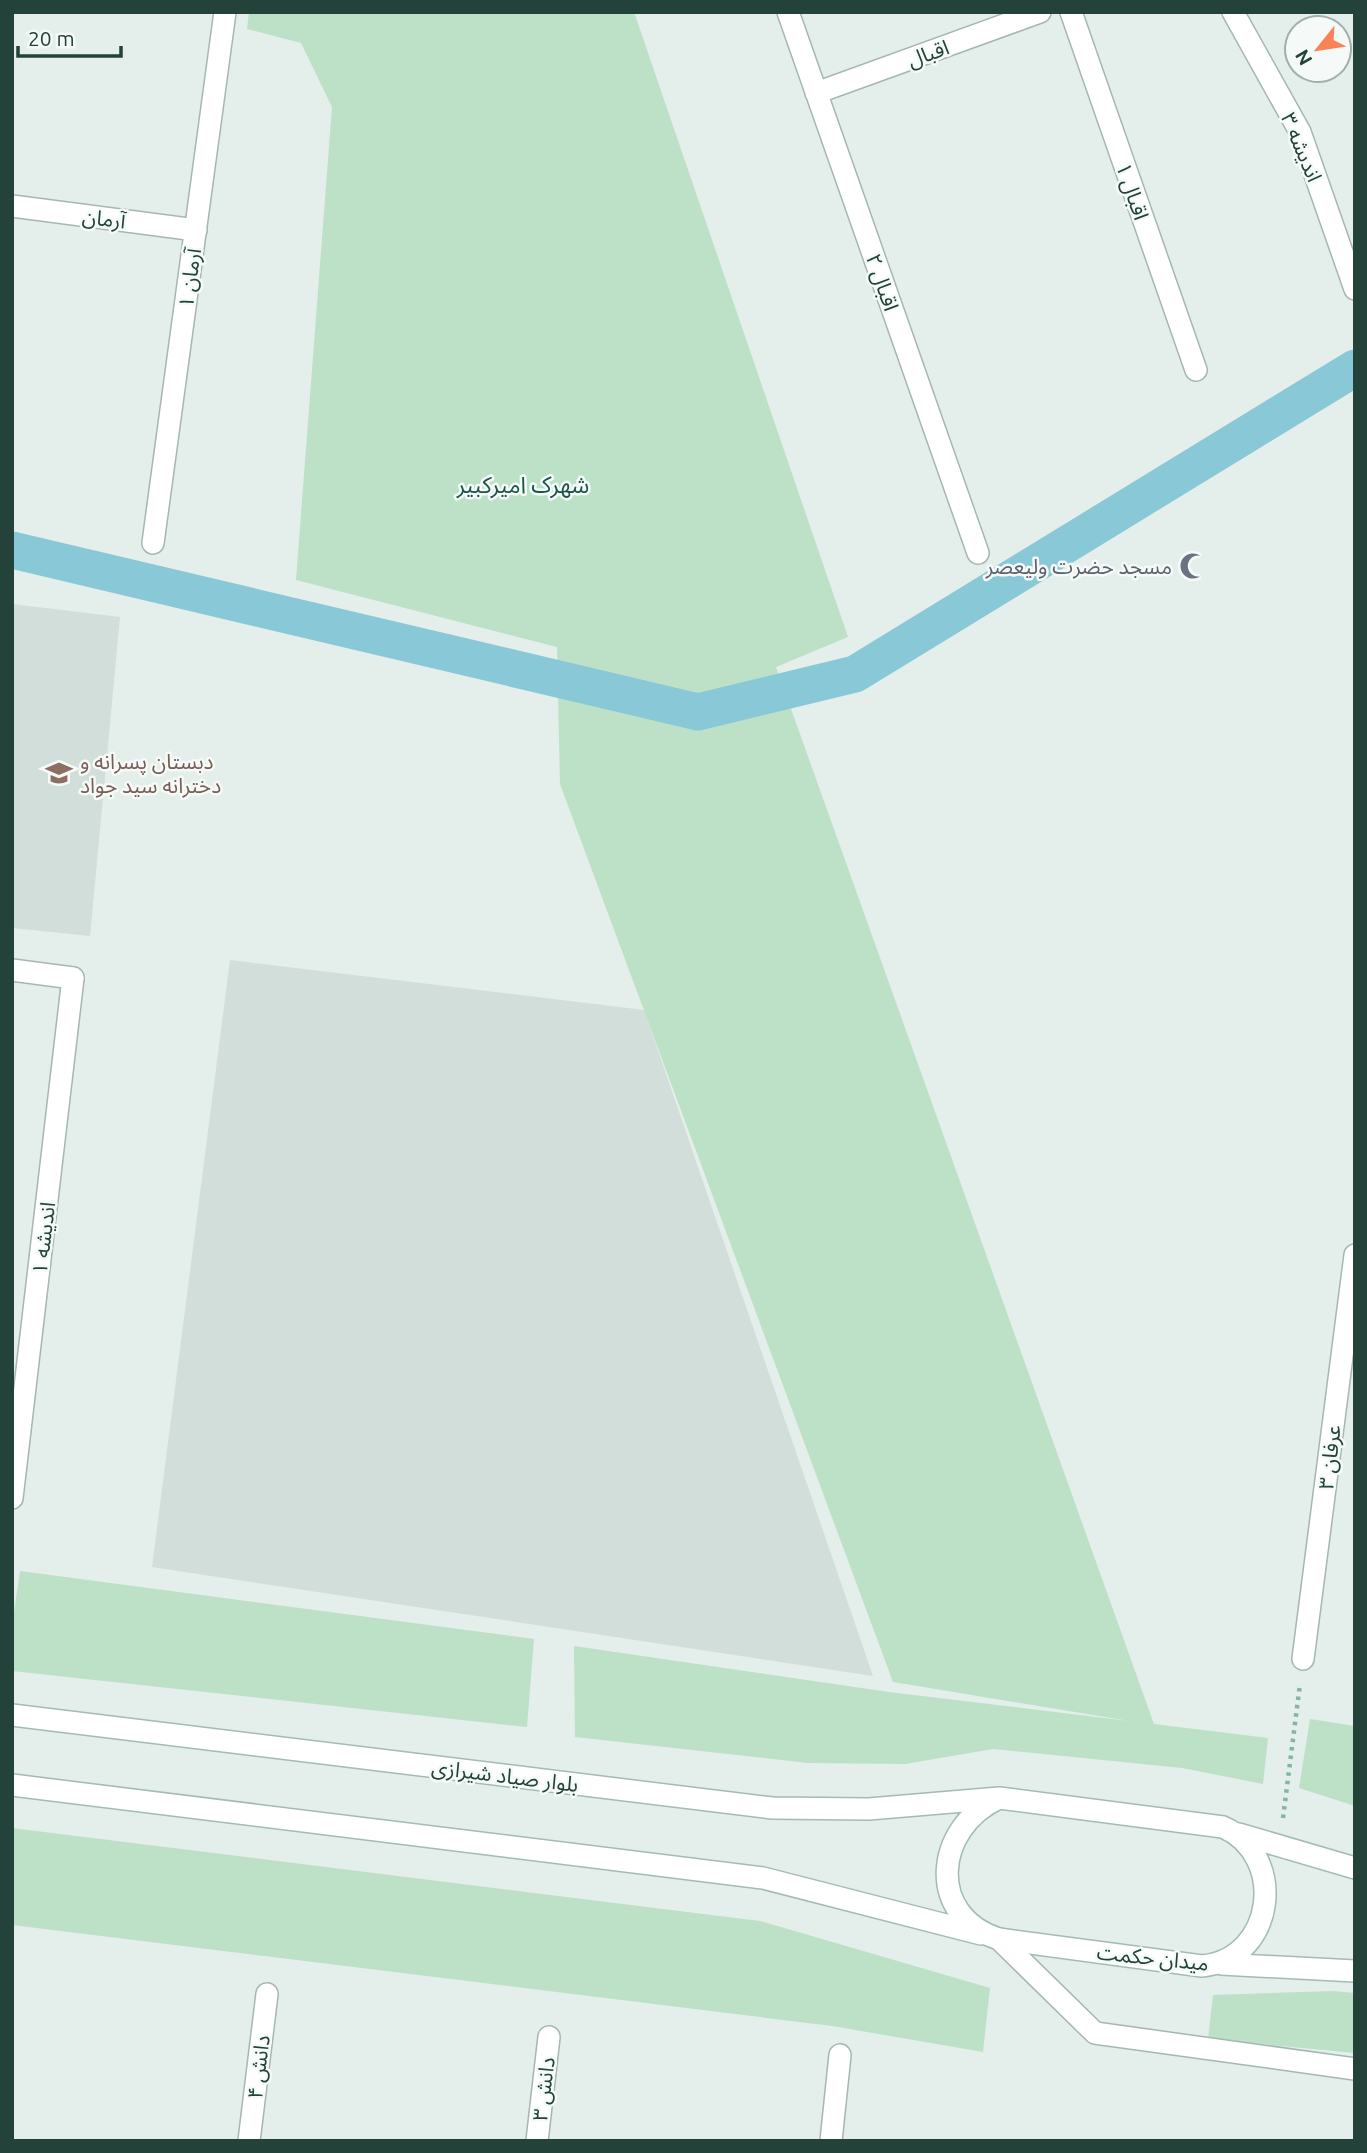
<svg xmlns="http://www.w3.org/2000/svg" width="1367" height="2153" viewBox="0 0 1367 2153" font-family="Ubuntu,'Noto Sans Arabic',sans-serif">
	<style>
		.built { fill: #d2ded9 }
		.green { fill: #bce1c7 }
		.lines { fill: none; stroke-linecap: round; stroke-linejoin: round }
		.canal { stroke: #89c8d6; stroke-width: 37 }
		.minor-casing { stroke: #a6b7b2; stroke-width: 24 }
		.tertiary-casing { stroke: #a6b7b2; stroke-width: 24 }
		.secondary-casing { stroke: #a2bbb3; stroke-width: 24 }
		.path { stroke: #83b4a6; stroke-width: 4.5; stroke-dasharray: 3.5 5; stroke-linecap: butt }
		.minor { stroke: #fff; stroke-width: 21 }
		.tertiary { stroke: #fff; stroke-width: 21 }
		.secondary { stroke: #fff; stroke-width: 21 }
		.labels { text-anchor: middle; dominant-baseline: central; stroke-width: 5; stroke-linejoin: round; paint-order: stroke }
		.street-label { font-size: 21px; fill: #22423a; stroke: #f5faf8 }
		.worship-label { font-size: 21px; fill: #5b616d; stroke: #f5faf8; text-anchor: end }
		.education-label { font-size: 21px; fill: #785e54; stroke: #f5faf8; text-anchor: start }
		.neighbourhood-label { font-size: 23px; fill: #1c5549; stroke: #f5faf8 }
	</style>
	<rect width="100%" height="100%" fill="#e4eeea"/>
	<!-- built -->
	<path class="built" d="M12,604L120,617L90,936L12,928Z
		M230,960L644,1010L873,1676L152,1567Z"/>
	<!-- green -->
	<path class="green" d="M249,12H634L848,637L776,667L1154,1724L1268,1738L1263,1784L1182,1768L993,1749L905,1764L808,1763L575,1737L574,1646L889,1692L1129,1721L893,1682L560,784L557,647L296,580L332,107L301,43L247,29Z
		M20,1571L534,1639L527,1727L12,1671V1626Z
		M1310,1719L1355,1726V1806L1299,1788Z
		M12,1828L760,1921L990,1988L983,2052L832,2026L12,1925Z
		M1333,1991L1355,1993V2053L1208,2039L1213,1995Z"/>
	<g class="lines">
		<!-- canal -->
		<path class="canal" d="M12,550L698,712L855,674L1355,368"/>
		<!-- minor casing -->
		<g class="minor-casing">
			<path id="minor" d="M788,12L978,553
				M1071,12L1196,370
				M816,93L1040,12
				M153,543L225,12
				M12,1498L73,978
				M1303,1659L1355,1255
				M999,1939L1095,2033L1355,2069
				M249,2141L267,1994
				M537,2141L549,2037
				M831,2141L840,2055"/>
		</g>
		<!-- tertiary casing -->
		<g class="tertiary-casing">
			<path id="tertiary" d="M1233,12L1300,132L1355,289
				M12,206L196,230
				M12,970L73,978"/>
		</g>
		<!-- secondary casing -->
		<g class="secondary-casing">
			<path id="secondary" d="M12,1715L772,1808L869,1809L999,1798
				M12,1785L763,1878L981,1934
				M999,1798L1223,1827C1288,1856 1275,1959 1202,1966L999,1939C926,1916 934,1828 999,1798Z
				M1239,1834L1355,1868
				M1221,1964L1355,1971"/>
		</g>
		<!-- path -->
		<path class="path" d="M1283,1818L1300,1684"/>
		<!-- minor -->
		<use href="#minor" class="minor"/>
		<!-- tertiary -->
		<use href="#tertiary" class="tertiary"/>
		<!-- secondary -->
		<use href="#secondary" class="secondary"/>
	</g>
	<!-- icons -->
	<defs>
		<g id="mosque-bare" transform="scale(2.1)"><path d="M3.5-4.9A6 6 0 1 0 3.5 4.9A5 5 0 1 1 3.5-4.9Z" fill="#6b7280" stroke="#f5faf8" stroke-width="2.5" paint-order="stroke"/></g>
		<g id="school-bare" transform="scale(2.1)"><path d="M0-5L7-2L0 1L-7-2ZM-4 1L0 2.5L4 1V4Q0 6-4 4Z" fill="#8d6e63" stroke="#f5faf8" stroke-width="2.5" paint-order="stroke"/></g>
	</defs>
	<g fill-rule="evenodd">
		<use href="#mosque-bare" x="1193" y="566"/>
		<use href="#school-bare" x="59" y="773"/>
	</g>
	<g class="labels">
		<!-- street labels -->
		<g class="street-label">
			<text transform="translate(928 53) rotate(-20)">اقبال</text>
			<text transform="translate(1302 147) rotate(67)">اندیشه ۳</text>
			<text transform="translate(1133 191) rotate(71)">اقبال ۱</text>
			<text transform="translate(104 218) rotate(7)">آرمان</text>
			<text transform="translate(189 278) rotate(-82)">آرمان ۱</text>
			<text transform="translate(883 282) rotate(71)">اقبال ۲</text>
			<text transform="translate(43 1238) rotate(-83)">اندیشه ۱</text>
			<text transform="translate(1329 1457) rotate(-83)">عرفان ۳</text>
			<text transform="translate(505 1775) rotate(7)">بلوار صیاد شیرازی</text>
			<text transform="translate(1153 1957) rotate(6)">میدان حکمت</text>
			<text transform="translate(258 2067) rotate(-83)">دانش ۴</text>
			<text transform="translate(543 2089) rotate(-83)">دانش ۳</text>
		</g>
		<!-- worship labels -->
		<g class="worship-label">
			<text x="1172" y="566">مسجد حضرت ولیعصر</text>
		</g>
		<!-- education labels -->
		<g class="education-label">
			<text x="80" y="761">دبستان پسرانه و<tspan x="80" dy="24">دخترانه سید جواد</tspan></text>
		</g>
		<!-- neighbourhood labels -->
		<g class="neighbourhood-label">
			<text x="523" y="484">شهرک امیرکبیر</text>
		</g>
	</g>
	<!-- border -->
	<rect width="1367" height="2153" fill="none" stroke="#22423a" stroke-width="28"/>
	<!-- north arrow -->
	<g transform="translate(1318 49) rotate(240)"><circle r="33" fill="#f5faf8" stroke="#a1b0ac" stroke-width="2"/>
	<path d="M0-5L12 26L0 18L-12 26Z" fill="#fa8356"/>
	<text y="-10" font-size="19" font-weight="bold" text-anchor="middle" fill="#22423a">N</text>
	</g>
	<!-- scale -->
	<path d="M18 46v10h103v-10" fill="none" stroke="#22423a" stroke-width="3.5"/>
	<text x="28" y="46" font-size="21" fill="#22423a" stroke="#f5faf8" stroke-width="5" paint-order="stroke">20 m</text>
</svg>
